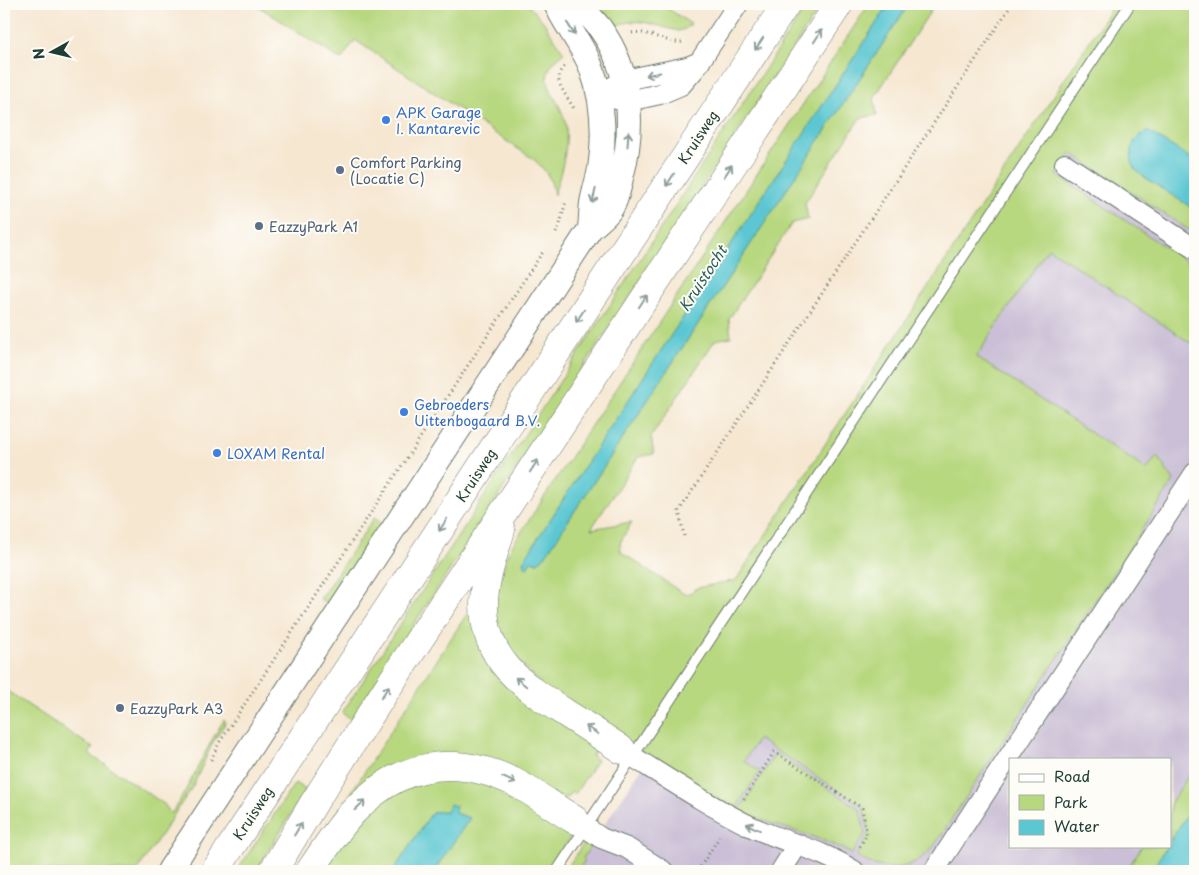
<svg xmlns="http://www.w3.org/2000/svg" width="1199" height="875" viewBox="0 0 1199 875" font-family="'Playpen Sans',sans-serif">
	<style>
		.industrial { fill: #cabfd6; fill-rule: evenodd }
		.green { fill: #b8d880; stroke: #6c8a5a }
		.water { fill: #5bc7d2; stroke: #3d8283 }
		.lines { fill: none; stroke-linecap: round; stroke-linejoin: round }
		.service-casing { stroke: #6a786b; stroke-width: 12 }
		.minor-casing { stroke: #6a786b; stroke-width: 22 }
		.tertiary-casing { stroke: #6a786b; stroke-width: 26 }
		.trunk-casing { stroke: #6a786b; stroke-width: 29 }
		.path { stroke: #6a786b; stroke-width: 3; stroke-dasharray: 1 4; stroke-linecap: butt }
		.service { stroke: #fff; stroke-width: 10 }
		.minor { stroke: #fff; stroke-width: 20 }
		.tertiary { stroke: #fff; stroke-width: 24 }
		.trunk { stroke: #fff; stroke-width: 28 }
		.oneway { stroke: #8f9e9a }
		.shop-dot { fill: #3f7fe0; stroke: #fdfcf7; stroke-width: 2 }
		.service-dot { fill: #5c6f8a; stroke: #fdfcf7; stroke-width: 2 }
		.labels { text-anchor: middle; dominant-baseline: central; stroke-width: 4; stroke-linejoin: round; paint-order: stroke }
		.shop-label { font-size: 14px; fill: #366cbe; stroke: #fdfcf7; text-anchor: start }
		.street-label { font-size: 14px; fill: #1f3d34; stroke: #fdfcf7 }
		.service-label { font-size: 14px; fill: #4e5e75; stroke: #fdfcf7; text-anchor: start }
		.water-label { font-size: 15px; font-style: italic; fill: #2e605c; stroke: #fdfcf7 }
	</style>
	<rect width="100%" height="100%" fill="#fdfcf7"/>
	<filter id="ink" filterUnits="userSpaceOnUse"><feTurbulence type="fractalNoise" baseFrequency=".02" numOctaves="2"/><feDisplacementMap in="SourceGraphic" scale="10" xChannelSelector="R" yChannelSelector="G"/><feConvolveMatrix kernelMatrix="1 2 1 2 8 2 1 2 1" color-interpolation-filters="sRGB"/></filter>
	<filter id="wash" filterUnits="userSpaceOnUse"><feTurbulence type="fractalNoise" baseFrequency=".0096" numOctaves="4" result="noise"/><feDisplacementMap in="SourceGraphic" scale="20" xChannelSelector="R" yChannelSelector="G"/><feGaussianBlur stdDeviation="1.12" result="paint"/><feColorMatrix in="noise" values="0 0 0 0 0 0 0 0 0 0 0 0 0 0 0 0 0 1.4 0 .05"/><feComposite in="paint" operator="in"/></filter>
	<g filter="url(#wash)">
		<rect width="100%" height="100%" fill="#f6e7d1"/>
		<!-- industrial -->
		<path class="industrial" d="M1144,4H1195V161L1149,132L1134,167L1195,210V871H574ZM1010,759H1170V846H1010Z"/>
		<!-- green -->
		<path class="green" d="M255,4H527L543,21L564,53C527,80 563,96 566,127C568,151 561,172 554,195C552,178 545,169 532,158L355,40L341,60Z
			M596,4H661L691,24L685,29L679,31C654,26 640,16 614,26Z
			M808,4H822L353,717L350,719L342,713Z
			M869,4H889L568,492L524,560L523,564L527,567L531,561L538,562L545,556L909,4H935L874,98L877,115L860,118L805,203L808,219L792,223L729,319L731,337L715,340L651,437L654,454L638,457L591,529L632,522L620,543L621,552L684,594L690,593L697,588L736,580L1114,4H1195V161L1149,132C1131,133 1127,158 1137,171L1195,210V234L1071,153L1057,175L1195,267V346L1048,248L976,357L1147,470L1157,456L1174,481L934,846C912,872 884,874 856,856L869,834L863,806L758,739L744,761L760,771L735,810L549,694L499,639L494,600L507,555L512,546Z
			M374,518L383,524L330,605L320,599Z
			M474,603L475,617L591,743L590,746L595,750L592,756L597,760L575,794L571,792L568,798L565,796L561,802L471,758L330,825Z
			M4,689L93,748L89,754L164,804L171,814C192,784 204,750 224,720L226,722L213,742L193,786L137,871H4Z
			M775,754L860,809L865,834L852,854C817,834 776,828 739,811Z
			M1195,766V803L1170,841V804Z
			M477,777L575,830L548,871H434L469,818C458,814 443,807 431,814L393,871H318L370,807L421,779Z
			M295,783L306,790L256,871H237Z
			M587,838L592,844L583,858L585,860L578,871H565Z
			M1142,846H1167L1151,871H1126Z"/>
		<!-- water -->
		<path class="water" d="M889,4H909L545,556L538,562L531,561L527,567L523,564L524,560L568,492Z
			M1146,132H1149L1195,161V210C1184,202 1140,177 1134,168C1131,162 1131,155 1132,149C1134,140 1138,135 1146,132Z
			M1195,803V871H1151L1167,846H1170V841Z
			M450,804L456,806L455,813L470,818L434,871H393L431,814L434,812L447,811Z"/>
	</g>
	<g filter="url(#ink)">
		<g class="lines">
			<!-- service casing -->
			<g class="service-casing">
				<path id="service" d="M557,871L1130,4"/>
			</g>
			<!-- minor casing -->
			<g class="minor-casing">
				<path id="minor" d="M611,88L625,80L687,67L700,62
					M599,96L628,101L660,94L681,85L694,70L738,4
					M1065,164L1195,249
					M622,750C664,776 705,804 750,826C786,843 820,849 854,871
					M575,820L601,838L627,848L663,871
					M781,871L798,844
					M934,871L1195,473"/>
			</g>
			<!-- tertiary casing -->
			<g class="tertiary-casing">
				<path id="tertiary" d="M556,4C566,26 582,44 591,67C603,99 605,136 600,169C598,180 594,191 592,203C591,211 591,220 590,229
					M169,871L590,229C596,223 605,217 610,210C616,202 619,188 621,178C635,127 632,72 600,28C593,20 585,9 576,4"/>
			</g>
			<!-- trunk casing -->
			<g class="trunk-casing">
				<path id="trunk" d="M501,530C494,554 484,580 484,605C484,660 522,685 564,712C584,725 603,737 622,750
					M215,871L786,4
					M273,871L315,801L386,690L839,4
					M310,871C323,851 336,831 352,813C398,763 453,753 514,782C535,793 555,808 575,820"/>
			</g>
			<!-- path -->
			<path class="path" d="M632,33C649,30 666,44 684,42
				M564,67C549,80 570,98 575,111
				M556,233L560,224L566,201
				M684,536L679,511L1012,4
				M211,760L219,743L544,250
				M744,799L774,752L862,808L867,834L859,848
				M698,871L721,834"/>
			<!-- service -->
			<use href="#service" class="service"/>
			<!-- minor -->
			<use href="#minor" class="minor"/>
			<!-- tertiary -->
			<use href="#tertiary" class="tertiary"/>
			<!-- trunk -->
			<use href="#trunk" class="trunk"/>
		</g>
		<!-- one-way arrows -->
		<defs><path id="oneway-shaft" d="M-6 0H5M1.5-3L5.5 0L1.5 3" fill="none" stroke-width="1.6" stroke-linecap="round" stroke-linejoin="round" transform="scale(1.25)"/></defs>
		<g class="oneway">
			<use href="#oneway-shaft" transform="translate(571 29) rotate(58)"/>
			<use href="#oneway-shaft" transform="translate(818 36) rotate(-57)"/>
			<use href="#oneway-shaft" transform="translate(759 44) rotate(123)"/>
			<use href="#oneway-shaft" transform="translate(653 74) rotate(168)"/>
			<use href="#oneway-shaft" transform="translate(628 139) rotate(-86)"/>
			<use href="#oneway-shaft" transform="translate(728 171) rotate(-57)"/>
			<use href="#oneway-shaft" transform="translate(670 180) rotate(123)"/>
			<use href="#oneway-shaft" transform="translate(594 196) rotate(103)"/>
			<use href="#oneway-shaft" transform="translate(643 301) rotate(-57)"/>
			<use href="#oneway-shaft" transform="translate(580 316) rotate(123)"/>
			<use href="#oneway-shaft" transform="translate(534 466) rotate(-57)"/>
			<use href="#oneway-shaft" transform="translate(443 525) rotate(123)"/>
			<use href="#oneway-shaft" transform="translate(521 682) rotate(-141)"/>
			<use href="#oneway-shaft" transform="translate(385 692) rotate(-57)"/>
			<use href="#oneway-shaft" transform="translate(592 730) rotate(-147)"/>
			<use href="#oneway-shaft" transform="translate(509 780) rotate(25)"/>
			<use href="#oneway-shaft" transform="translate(360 805) rotate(-44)"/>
			<use href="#oneway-shaft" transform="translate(753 827) rotate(-155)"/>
			<use href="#oneway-shaft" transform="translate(298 829) rotate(-59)"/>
		</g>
	</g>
	<!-- markers -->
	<g class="shop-dot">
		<circle cx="386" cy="120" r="5"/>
		<circle cx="404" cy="412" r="5"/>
		<circle cx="217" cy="453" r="5"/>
	</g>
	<g class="service-dot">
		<circle cx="340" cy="170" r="5"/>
		<circle cx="259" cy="226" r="5"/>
		<circle cx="120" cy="708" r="5"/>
	</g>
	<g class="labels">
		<!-- shop labels -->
		<g class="shop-label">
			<text x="396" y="112">APK Garage<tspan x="396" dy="16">I. Kantarevic</tspan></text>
			<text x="414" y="404">Gebroeders<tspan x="414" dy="16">Uittenbogaard B.V.</tspan></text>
			<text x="227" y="453">LOXAM Rental</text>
		</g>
		<!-- street labels -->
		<g class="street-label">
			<text transform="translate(698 137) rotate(-57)">Kruisweg</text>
			<text transform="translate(476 475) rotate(-57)">Kruisweg</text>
			<text transform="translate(253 813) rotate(-57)">Kruisweg</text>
		</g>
		<!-- service labels -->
		<g class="service-label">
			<text x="350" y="162">Comfort Parking<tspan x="350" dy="16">(Locatie C)</tspan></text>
			<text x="269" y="226">EazzyPark A1</text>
			<text x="130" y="708">EazzyPark A3</text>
		</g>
		<!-- water labels -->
		<g class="water-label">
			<text transform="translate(702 278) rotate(-57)">Kruistocht</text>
		</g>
	</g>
	<!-- margin -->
	<rect width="1199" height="875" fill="none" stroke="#fdfcf7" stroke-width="20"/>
	<!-- legend -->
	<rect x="1009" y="758" width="162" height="90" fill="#fdfcf7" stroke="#a4b0a9"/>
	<rect x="1019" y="774" width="25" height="8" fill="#ffffff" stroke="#a4b0a9"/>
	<text x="1054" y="782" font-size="15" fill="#1f3d34">Road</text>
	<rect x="1019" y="795" width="25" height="15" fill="#b8d880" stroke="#a4b0a9"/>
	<text x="1054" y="808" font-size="15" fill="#1f3d34">Park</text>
	<rect x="1019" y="820" width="25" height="15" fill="#5bc7d2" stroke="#a4b0a9"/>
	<text x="1054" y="832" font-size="15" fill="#1f3d34">Water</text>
	<!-- north arrow -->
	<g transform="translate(52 52) rotate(262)" stroke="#fdfcf7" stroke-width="4" paint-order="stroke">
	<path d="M0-4L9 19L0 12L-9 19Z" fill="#1f3d34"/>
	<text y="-8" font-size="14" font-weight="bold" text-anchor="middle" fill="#1f3d34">N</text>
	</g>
</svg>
